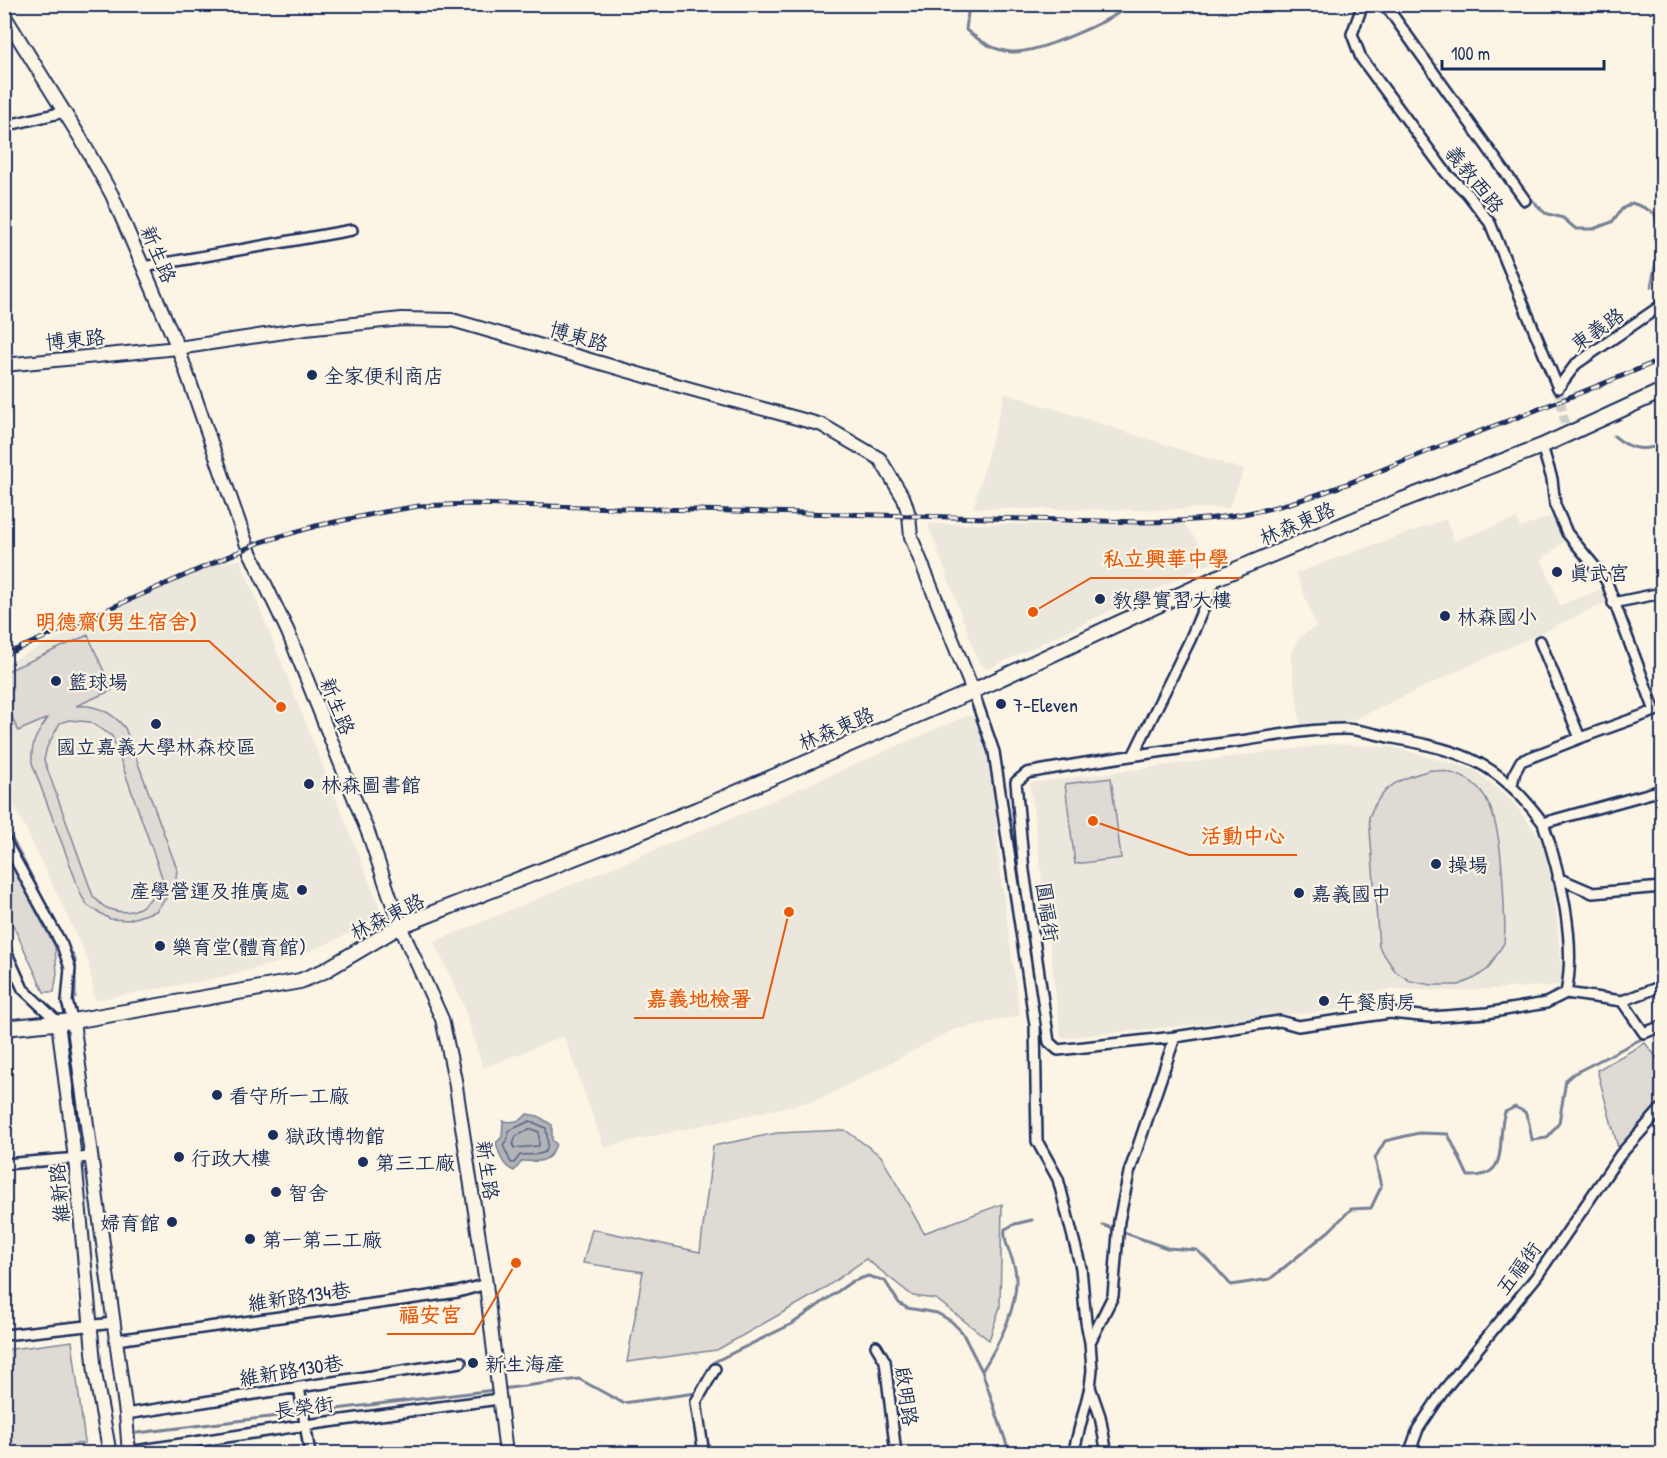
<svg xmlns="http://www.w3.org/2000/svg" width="1667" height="1458" viewBox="0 0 1667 1458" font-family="'Patrick Hand','LXGW WenKai TC',sans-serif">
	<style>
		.built { fill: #ece7dc }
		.green { fill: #dfdbd4; stroke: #7d8599; stroke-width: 1.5; fill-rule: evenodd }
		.water { fill: #b2b4b8; stroke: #767f94; stroke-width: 1.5 }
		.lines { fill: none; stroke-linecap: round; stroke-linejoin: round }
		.shore { stroke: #576482; stroke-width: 1.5 }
		.stream { stroke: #767f94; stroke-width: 3 }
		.minor-tunnel { stroke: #cfcdca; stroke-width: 9; stroke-dasharray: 9 4.5; stroke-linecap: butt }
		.minor-casing { stroke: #1b2f5e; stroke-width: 14 }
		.tertiary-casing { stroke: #1b2f5e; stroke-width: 16 }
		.secondary-casing { stroke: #1b2f5e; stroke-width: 18 }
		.minor { stroke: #fcf5e5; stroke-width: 9 }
		.tertiary { stroke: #fcf5e5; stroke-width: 12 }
		.secondary { stroke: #fcf5e5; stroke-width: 14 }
		.rail-casing { stroke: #1b2f5e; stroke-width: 5 }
		.rail { stroke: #fcf5e5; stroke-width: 3; stroke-dasharray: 9; stroke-linecap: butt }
		.poi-dot { fill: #1b2f5e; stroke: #fcf5e5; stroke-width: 2 }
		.labels { text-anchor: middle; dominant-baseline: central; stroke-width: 4.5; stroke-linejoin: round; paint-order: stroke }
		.street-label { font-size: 20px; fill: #1b2f5e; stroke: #fcf5e5 }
		.poi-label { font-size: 20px; fill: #1b2f5e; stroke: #fcf5e5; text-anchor: start }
		.leader { fill: none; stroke: #e8590c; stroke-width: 2 }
		.callout-dot { fill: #e8590c; stroke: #fcf5e5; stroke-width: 2 }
		.callout-label { font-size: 21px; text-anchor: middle; font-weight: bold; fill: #e8590c; stroke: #fcf5e5; stroke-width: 4.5; stroke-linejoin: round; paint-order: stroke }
	</style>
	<rect width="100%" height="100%" fill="#fcf5e5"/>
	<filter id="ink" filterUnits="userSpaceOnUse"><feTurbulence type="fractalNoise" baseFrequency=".0167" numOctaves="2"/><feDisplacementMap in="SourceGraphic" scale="12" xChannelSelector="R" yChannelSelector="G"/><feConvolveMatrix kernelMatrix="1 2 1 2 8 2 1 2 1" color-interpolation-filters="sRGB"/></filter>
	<g filter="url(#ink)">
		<!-- built -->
		<path class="built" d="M1005,393L1244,470L1229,508L1135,510L973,508Z
			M1551,516L1567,539L1542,560L1560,605L1603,589L1609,601L1353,720L1301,728L1290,654L1301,636L1316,626L1296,573L1446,519L1454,541L1517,518L1520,528Z
			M928,524H1184L1213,562L988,669L979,663Z
			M240,559L384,918L293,959L213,979L95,1000L88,960L5,785V664L202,568Z
			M966,716H975L992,773L1001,877L1020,1016L953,1030L821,1099L604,1147L564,1036L483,1068L463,1004L434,942L746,812Z
			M1332,744L1392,747L1475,770L1513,802L1538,835L1551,861L1563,985L1454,991L1390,989L1348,996L1345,1009L1061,1038L1030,783Z"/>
		<!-- green -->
		<path class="green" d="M88,635L112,690L76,706C97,704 112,712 125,728L177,869L175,886L156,911L144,915L128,920L110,919L88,906L82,897L32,763C31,741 36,736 48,718L18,731L5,701V672ZM69,720L90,722L112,736L162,877C154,902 135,920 107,908C102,906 97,900 93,896L44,760L47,747L60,723Z
			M1431,770C1449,771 1469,776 1481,791C1504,819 1503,892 1505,928L1504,943L1488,969L1475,978L1459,985H1432L1410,981L1395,971L1379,947L1369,817C1381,786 1400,778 1431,770Z
			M1111,778L1121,858L1075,864L1065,784Z
			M4,852L55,947L57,973L54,992H44L5,908Z
			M1645,1043L1662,1064V1108L1620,1155L1597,1070Z
			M845,1130L881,1156L924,1233L1002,1204L1000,1307L989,1340L936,1299L913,1296L866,1259L819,1292L717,1350L627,1362L643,1272L583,1263L592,1229L700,1252L713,1146L777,1133Z
			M72,1341L85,1443L5,1453V1350Z"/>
		<!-- water -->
		<path class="water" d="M527,1114L538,1116L552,1125V1140L556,1144C550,1163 540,1162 522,1161L514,1171C502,1166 500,1155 496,1143L502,1137L503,1121C513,1123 521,1122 527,1114Z"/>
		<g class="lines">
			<!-- shore -->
			<path class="shore" d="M530,1121L546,1128C550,1156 548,1154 520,1155L514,1163H511L503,1145L508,1138V1131Z
				M531,1129L539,1132V1146L514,1148L513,1145L516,1136Z"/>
			<!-- stream -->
			<path class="stream" d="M969,4L966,30C980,41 993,50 1011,52C1037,54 1111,21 1131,4
				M1530,198L1545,213L1563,218L1576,229H1593L1612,222L1622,209L1632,203L1645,208L1655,214L1661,237L1651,287
				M1614,436C1631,450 1642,451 1662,445
				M4,824L75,960V997
				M1653,1034H1662
				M1103,1225L1167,1248L1197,1250L1214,1266L1231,1285L1270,1279L1329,1231L1351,1209L1371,1208L1381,1187L1375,1158L1385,1141L1419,1133L1448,1134L1468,1176C1513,1178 1495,1138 1505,1112L1515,1107L1525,1112L1529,1123L1532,1140L1547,1138L1559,1123L1566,1080L1573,1074L1647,1036
				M982,1371C999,1344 1021,1303 1015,1269C1012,1255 1003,1242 1005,1229L1015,1224L1032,1220
				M501,1389L579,1379L623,1403L696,1393L714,1362L792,1324L851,1282L868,1276L885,1281L899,1303L907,1308L937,1313L951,1321L962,1332L982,1371L1010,1454
				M137,1433L494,1390"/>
			<!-- minor-tunnel -->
			<path class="minor-tunnel" d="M1558,388L1567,434"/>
			<!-- minor casing -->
			<g class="minor-casing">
				<path id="minor" d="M1363,4L1352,34L1361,58L1447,174L1467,193L1490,223L1558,388
					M1376,4L1389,10L1525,200
					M4,126L64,112
					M143,267L352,230
					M1558,388L1576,364L1662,305
					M1613,603L1662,593
					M1540,641L1580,738
					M973,691L994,752L1035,1025L1037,1141L1058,1179L1081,1268L1086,1322L1090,1342L1092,1370L1090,1387L1100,1416L1107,1454
					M1134,754L1190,640L1216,578
					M1512,785L1515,772L1521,761L1580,738L1655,711L1606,580L1567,533L1555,505L1552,479L1542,446
					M4,839L62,945L70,968L67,1002L73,1021
					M1558,878L1593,893L1662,887
					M4,947L23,989L58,1022
					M1566,993L1622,1001L1644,1033L1662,1026
					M1622,1001L1662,986
					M1175,1037L1280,1021L1298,1026L1390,1013L1431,1017L1487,1013L1546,1003L1566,993C1577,942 1560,872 1543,823L1662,790
					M4,1164L91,1157
					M4,1335L114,1323
					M116,1340L458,1292L486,1284
					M1090,1342L1113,1296L1119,1221L1129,1173L1175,1037L1058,1050L1049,1042L1024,871L1016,782L1027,773C1098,760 1168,750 1240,741C1274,736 1309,729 1344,729C1360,729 1378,735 1393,738C1464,751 1500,763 1543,823
					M876,1346L885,1361L896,1454
					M299,1387L310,1454
					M126,1414L461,1362
					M115,1454L306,1425L499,1399
					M704,1454L696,1402L715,1369
					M1073,1454L1090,1387
					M1409,1454L1418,1429L1444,1390L1537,1276L1620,1155L1662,1108"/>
			</g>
			<!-- tertiary casing -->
			<g class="tertiary-casing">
				<path id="tertiary" d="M4,15L81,139L112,195L178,348L248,548L288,632L369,835L400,926L442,1019L455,1080L486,1284L506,1454
					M4,365L178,348L305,329L402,319L452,320L680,386L822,425L880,459L904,499L909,515L911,537L973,691
					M73,1021L126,1414L129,1454
					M58,1022L75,1159L95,1373L110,1454"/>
			</g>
			<!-- secondary casing -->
			<g class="secondary-casing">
				<path id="secondary" d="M4,1028L73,1021L300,981L324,971L400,926L701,808L973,691L1216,578L1397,502L1542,446L1662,391"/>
			</g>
			<!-- minor -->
			<use href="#minor" class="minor"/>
			<!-- tertiary -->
			<use href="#tertiary" class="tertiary"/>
			<!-- secondary -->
			<use href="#secondary" class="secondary"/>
			<!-- rail casing -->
			<g class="rail-casing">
				<path id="rail" d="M4,655L261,542L316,526L378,513L419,506L471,504L1139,522C1188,522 1236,518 1283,505C1339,490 1392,465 1446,444C1519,417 1591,390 1662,359"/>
			</g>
			<!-- rail -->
			<use href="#rail" class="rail"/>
		</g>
	</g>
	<!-- markers -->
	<g class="poi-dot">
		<circle cx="312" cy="375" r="6"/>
		<circle cx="1557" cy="572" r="6"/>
		<circle cx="1100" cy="599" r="6"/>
		<circle cx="1445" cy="616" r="6"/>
		<circle cx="56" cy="681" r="6"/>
		<circle cx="1001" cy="704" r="6"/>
		<circle cx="156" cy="724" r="6"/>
		<circle cx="309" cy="784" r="6"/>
		<circle cx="1436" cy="864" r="6"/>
		<circle cx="302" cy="890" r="6"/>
		<circle cx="1299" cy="893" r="6"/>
		<circle cx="160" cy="946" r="6"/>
		<circle cx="1324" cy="1001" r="6"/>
		<circle cx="217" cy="1095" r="6"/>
		<circle cx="273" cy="1135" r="6"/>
		<circle cx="179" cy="1157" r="6"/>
		<circle cx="363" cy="1162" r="6"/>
		<circle cx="276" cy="1192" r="6"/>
		<circle cx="172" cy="1222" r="6"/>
		<circle cx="250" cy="1239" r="6"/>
		<circle cx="473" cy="1363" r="6"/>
	</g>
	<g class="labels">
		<!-- street labels -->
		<g class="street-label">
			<text transform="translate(1475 179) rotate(51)">義教西路</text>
			<text transform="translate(159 254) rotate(67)">新生路</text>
			<text transform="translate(1597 329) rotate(-35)">東義路</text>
			<text transform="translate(579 336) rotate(16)">博東路</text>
			<text transform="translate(75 339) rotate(-6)">博東路</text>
			<text transform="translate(1297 523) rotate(-23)">林森東路</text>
			<text transform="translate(338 706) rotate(68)">新生路</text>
			<text transform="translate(836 728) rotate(-23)">林森東路</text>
			<text transform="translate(1048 912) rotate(82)">圓福街</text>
			<text transform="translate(387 916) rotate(-26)">林森東路</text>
			<text transform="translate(488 1170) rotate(82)">新生路</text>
			<text transform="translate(59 1193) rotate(-95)">維新路</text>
			<text transform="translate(1518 1268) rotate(-53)">五福街</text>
			<text transform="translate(299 1296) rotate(-8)">維新路134巷</text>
			<text transform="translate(291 1370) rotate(-9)">維新路130巷</text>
			<text transform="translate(907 1396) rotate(82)">啟明路</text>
			<text transform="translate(304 1407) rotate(-8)">長榮街</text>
		</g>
		<!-- poi labels -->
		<g class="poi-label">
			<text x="324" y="375">全家便利商店</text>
			<text x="1569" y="572">真武宮</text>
			<text x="1112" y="599">教學實習大樓</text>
			<text x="1457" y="616">林森國小</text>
			<text x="68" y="681">籃球場</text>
			<text x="1013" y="704">7-Eleven</text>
			<text x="156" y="746" text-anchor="middle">國立嘉義大學林森校區</text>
			<text x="321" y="784">林森圖書館</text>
			<text x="1448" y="864">操場</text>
			<text x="290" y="890" text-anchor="end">產學營運及推廣處</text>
			<text x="1311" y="893">嘉義國中</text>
			<text x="172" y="946">樂育堂(體育館)</text>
			<text x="1336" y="1001">午餐廚房</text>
			<text x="229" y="1095">看守所一工廠</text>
			<text x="285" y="1135">獄政博物館</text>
			<text x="191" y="1157">行政大樓</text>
			<text x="375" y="1162">第三工廠</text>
			<text x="288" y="1192">智舍</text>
			<text x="160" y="1222" text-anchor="end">婦育館</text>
			<text x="262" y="1239">第一第二工廠</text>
			<text x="485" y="1363">新生海產</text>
		</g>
	</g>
	<!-- callouts -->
	<path class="leader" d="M1033 612L1091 578H1241M281 707L209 641H23M1093 821L1189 855H1297M789 912L763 1018H634M516 1263L474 1334H387"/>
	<g class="callout-dot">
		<circle cx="1033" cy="612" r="6"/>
		<circle cx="281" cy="707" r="6"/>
		<circle cx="1093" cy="821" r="6"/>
		<circle cx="789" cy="912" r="6"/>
		<circle cx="516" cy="1263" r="6"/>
	</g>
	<g class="callout-label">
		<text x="1166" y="566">私立興華中學</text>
		<text x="116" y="629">明德齋(男生宿舍)</text>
		<text x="1243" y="843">活動中心</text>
		<text x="699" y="1006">嘉義地檢署</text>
		<text x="430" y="1322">福安宮</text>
	</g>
	<!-- margin -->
	<rect width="1667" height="1458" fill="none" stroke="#fcf5e5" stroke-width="24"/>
	<rect x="12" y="12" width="1643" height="1434" fill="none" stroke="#1b2f5e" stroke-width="2" filter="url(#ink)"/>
	<!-- scale -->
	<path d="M1442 60v9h162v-9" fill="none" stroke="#1b2f5e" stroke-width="3"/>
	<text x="1451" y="60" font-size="18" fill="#1b2f5e" stroke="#fcf5e5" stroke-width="4.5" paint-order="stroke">100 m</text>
</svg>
